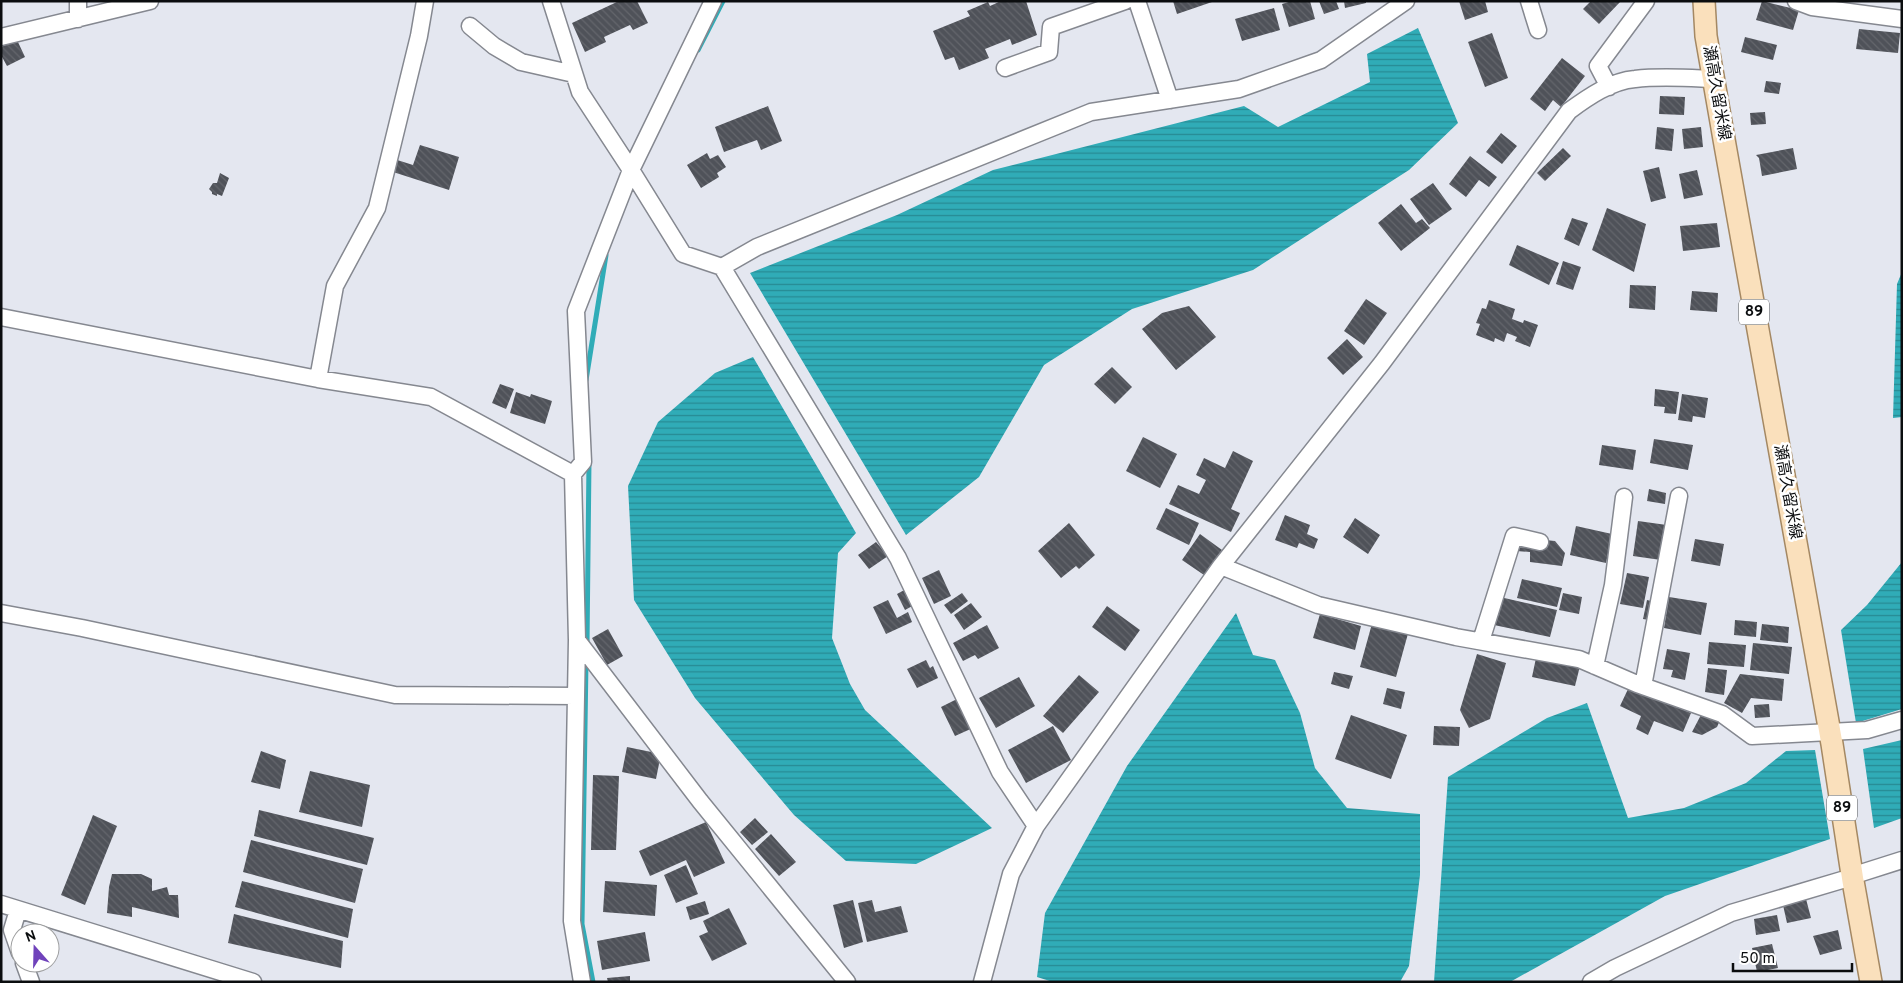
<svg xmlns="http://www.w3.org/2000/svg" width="1903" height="983" viewBox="0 0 1903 983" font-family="Overpass,'Noto Sans JP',sans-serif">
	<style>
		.water { fill: url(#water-rules) }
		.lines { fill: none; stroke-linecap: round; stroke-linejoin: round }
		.stream { stroke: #30acb7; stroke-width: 5 }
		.building { fill: url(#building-back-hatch) }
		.minor-casing { stroke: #858890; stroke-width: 19 }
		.major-casing { stroke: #a48863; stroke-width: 24 }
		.minor { stroke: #fff; stroke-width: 16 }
		.major { stroke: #fae0bc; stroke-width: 21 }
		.labels { text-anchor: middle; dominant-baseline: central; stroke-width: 5; stroke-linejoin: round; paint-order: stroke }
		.shield { fill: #fff; stroke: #545657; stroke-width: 1 }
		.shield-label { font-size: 15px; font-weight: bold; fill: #0b0d0f }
		.street-label { font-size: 16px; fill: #0b0d0f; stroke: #fff }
	</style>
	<defs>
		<pattern id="water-rules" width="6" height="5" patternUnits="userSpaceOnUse" patternTransform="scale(1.25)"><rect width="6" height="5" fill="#30acb7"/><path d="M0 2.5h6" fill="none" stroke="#278a93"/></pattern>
		<pattern id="building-back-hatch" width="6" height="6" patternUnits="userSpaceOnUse" patternTransform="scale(1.25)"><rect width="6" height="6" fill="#4f5259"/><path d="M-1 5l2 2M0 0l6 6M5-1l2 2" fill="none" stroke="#64666c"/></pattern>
	</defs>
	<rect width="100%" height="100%" fill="#e4e7f0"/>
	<!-- water -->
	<path class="water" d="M1418,28L1458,123L1409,170L1253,270L1132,309L1044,365L979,477L906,535L750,273L897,215L993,170L1244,106L1278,127L1370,82L1367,54Z
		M1902,272V417L1893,418L1897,284Z
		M753,357L856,533L838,553L832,638L850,684L865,710L992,828L916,864L846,861L794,815L695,698L634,600L628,486L658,422L715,373Z
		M1902,562V709L1856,723L1841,630L1867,605Z
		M1236,613L1253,655L1275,660L1300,713L1315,768L1347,808L1420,814V875L1409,966L1400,982H1053L1037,977L1045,913L1127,766Z
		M1587,703L1628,818L1684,808L1746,783L1786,751L1815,750L1830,839L1665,896L1510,982H1434L1448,777L1547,718Z
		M1902,740V818L1874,828L1863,749Z"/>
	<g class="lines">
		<!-- stream -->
		<path class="stream" d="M698,50L723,1
			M586,380L606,255
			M587,645L589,461
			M586,661L582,924L593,982"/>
	</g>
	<!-- building -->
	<path class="building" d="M619,1H637L648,23L633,30L630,25L604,37L606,42L585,52L572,23Z
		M1001,1H1026L1037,35L1012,45L1010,39L985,49L989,58L959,70L954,57L945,60L933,31L970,16L967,11L988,2L990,6Z
		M1173,1H1212V2L1177,14Z
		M1292,1H1310L1315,19L1289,27L1282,4Z
		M1319,1H1336L1339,9L1324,14Z
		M1344,1H1366V3L1345,8Z
		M1459,1H1485L1488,12L1465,20Z
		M1591,1H1621L1599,24L1583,9Z
		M1762,1L1799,10L1793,30L1756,20Z
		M1274,8L1280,30L1242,41L1235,19Z
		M1859,29L1900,33L1898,53L1856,49Z
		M1492,33L1508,78L1485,87L1468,42Z
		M1745,37L1777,45L1773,60L1741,52Z
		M17,40L25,57L7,66L1,55V47Z
		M1562,58L1585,76L1561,107L1553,100L1545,111L1530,99Z
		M1766,81L1781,83L1779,94L1764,92Z
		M1660,96L1685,97L1684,115L1659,114Z
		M768,106L782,141L761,150L757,140L724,152L715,127Z
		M1765,112L1766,124L1751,125L1750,113Z
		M1657,127L1674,129L1672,151L1655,149Z
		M1701,127L1703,147L1684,149L1682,129Z
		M1501,133L1517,146L1502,164L1486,152Z
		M420,145L459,157L449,190L390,171L394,159L413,165Z
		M1563,148L1571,156L1545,181L1537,173Z
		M1793,148L1797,169L1762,176L1759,158L1756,155Z
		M707,153L710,159L718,155L726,167L717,173L719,177L701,188L687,165Z
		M1470,156L1497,177L1489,187L1479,180L1466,197L1449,184Z
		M1659,167L1666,198L1651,202L1643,171Z
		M1697,170L1703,195L1684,199L1679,174Z
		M220,173L229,178L222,196L217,194V196L212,194V192L209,189L213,183H217Z
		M1433,183L1452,209L1429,225L1410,199Z
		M1401,204L1416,223L1422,219L1430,228L1401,251L1378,223Z
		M1607,208L1646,224L1634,272L1592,250Z
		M1572,218L1588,223L1579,246L1564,239Z
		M1717,223L1720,247L1683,251L1680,226Z
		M1517,245L1559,263L1549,285L1509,265Z
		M1563,261L1581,267L1573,290L1556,284Z
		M1630,285L1656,286L1655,310L1629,308Z
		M1692,291L1718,293L1717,312L1690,310Z
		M1366,299L1387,313L1364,345L1344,331Z
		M1489,300L1515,309L1512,319L1523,323L1524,320L1538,325L1530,347L1515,341L1517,337L1507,333L1504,342L1495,338L1494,342L1476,335L1480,324L1476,323L1482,308L1486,309Z
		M1189,306L1216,337L1176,370L1142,329L1162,313Z
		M1347,339L1363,357L1343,375L1327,358Z
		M1112,367L1132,387L1115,404L1094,384Z
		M500,384L514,389L506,409L492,403Z
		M1655,389L1679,392L1676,414L1664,413L1665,407L1654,406Z
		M516,392L530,397L531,394L552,401L545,424L510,413Z
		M1682,394L1708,398L1705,418L1693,416L1692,422L1678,420Z
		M1143,437L1177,454L1160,488L1126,471Z
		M1654,439L1693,445L1688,470L1650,463Z
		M1602,445L1636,450L1633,470L1599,465Z
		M1233,451L1253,461L1231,509L1240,513L1231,532L1169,504L1178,485L1199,494L1206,480L1196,475L1204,458L1225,468Z
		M1649,489L1666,493L1665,504L1647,501Z
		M1166,508L1199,523L1189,545L1156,529Z
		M1285,515L1310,525L1307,534L1318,539L1314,549L1299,543L1297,548L1275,540Z
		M1355,518L1380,535L1368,554L1343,537Z
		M1638,521L1674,526L1668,561L1633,556Z
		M1069,523L1095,555L1079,569L1076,566L1061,578L1038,551Z
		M1576,526L1612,534L1606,563L1570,555Z
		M1522,530L1544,534L1545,540L1555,541L1565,553L1562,566L1530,562V552L1516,551Z
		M1200,534L1222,550L1204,575L1182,560Z
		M1695,539L1724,544L1720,566L1691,561Z
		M876,542L888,556L869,569L858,555Z
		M939,570L951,596L934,604L922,578Z
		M1627,573L1649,577L1643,608L1620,604Z
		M1522,579L1562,588L1557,607L1517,598Z
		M908,588L916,604L905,610L897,594Z
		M962,593L968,601L951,614L944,605Z
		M1563,593L1582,597L1579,614L1559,610Z
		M1500,597L1557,610L1550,637L1494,625Z
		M1669,597L1707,603L1701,635L1664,628Z
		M888,600L897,618L908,612L912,622L886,634L873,607Z
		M1647,600L1659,603L1655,621L1643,619Z
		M971,603L982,617L964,630L954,615Z
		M1107,606L1140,630L1125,651L1092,627Z
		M1320,614L1361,626L1355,650L1313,638Z
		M1373,620L1409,630L1396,677L1360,667Z
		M1735,620L1757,622L1756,637L1734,635Z
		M1762,624L1789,627L1788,643L1760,640Z
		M987,625L999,648L978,659L975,655L963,661L953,643Z
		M608,629L623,656L607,665L592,638Z
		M1709,642L1746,645L1744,667L1707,664Z
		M1753,643L1792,647L1789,674L1750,670Z
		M1667,649L1690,653L1685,680L1671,677L1673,670L1663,669Z
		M1477,654L1506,663L1490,719L1469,728L1460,710Z
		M1536,658L1580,666L1575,686L1532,677Z
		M926,660L930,668L933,666L938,678L917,688L907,669Z
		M1708,668L1727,670L1724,695L1705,692Z
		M1334,672L1353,676L1349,689L1331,684Z
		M1740,674L1784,679L1782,701L1751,698L1742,713L1724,703Z
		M1079,675L1099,692L1063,733L1043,716Z
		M1019,677L1035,706L996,728L979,698Z
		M1629,687L1691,713L1683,732L1654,721L1648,735L1636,729L1641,716L1620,706Z
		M1387,688L1405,692L1401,709L1383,704Z
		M961,697L975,727L955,736L941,707Z
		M1769,704L1770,717L1755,718L1754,705Z
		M1702,713L1721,718L1717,727L1702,735L1692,732Z
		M1351,715L1407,735L1391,779L1335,759Z
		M1053,726L1071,760L1026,783L1008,750Z
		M1434,726L1460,727L1459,746L1433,745Z
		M627,747L661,754L656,779L622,772Z
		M261,751L286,760L280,789L251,782Z
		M310,771L370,785L362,827L299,812Z
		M593,775L619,776L616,850H591Z
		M259,810L374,838L367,865L254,836Z
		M93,815L117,826L85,905L61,895Z
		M755,818L768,832L752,845L740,832Z
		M706,822L725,863L694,877L686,860L650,876L639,851Z
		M771,834L796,862L779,876L755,849Z
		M251,840L363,869L355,903L243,872Z
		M686,865L698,894L676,903L664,875Z
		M112,874H141L152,879V891L167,887L169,895H178L179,918L132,907V917L107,913L109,887Z
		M242,881L353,909L348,938L235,907Z
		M605,881L657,885L655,916L603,912Z
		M1806,899L1811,918L1787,923L1783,905Z
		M853,900L863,942L844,948L833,905Z
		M872,900L875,912L901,906L908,932L867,942L858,903Z
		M705,901L709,914L690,920L686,907Z
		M729,908L747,944L712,961L699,936L708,932L703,921Z
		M234,914L343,941L341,968L228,943Z
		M1777,915L1780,931L1756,935L1754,919Z
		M1838,930L1842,949L1820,955L1813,936Z
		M645,932L650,961L602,970L597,941Z
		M1772,944L1778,968L1757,972L1752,948Z
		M630,976V982H608L607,978Z"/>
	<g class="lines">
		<!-- minor casing -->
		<g class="minor-casing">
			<path id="minor" d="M78,1V19
				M551,1L580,92L631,170L683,254L722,267L898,558L1000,772L1036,826
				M1137,1L1170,100
				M1529,1L1538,30
				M1796,1L1812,7L1902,19
				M470,26L494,46L521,62L574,74
				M1,37L150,1
				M1005,68L1049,52L1051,27L1125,1
				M1609,87L1598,66L1646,1
				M722,267L757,247L1091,112L1239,89L1321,60L1406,1
				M1,317L318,379L431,397L573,474
				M318,379L335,286L377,208L419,36L425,1
				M1221,566L1318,605L1456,637L1579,659L1637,684L1722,714L1752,736L1867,730L1902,720
				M1,613L82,628L395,695L576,696
				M577,640L700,801L847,982
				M1481,641L1514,536L1540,542
				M1595,666L1613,585L1624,497
				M1643,686L1679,496
				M1861,873L1902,860
				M1,904L253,982
				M18,910L12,930L20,953
				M24,963L31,982
				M582,982L572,921L577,640L573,474L583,462L576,311L631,170L713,1
				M982,982L1011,874L1036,826L1221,566L1382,363L1569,111C1588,97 1611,81 1635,79C1661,76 1688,78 1714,79
				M1591,982L1615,968L1731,913L1842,880"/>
		</g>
		<!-- major casing -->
		<g class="major-casing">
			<path id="major" d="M1704,1L1706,36L1725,145L1832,744L1853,881L1871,982"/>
		</g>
		<!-- minor -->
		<use href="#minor" class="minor"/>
		<!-- major -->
		<use href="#major" class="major"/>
	</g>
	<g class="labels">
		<!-- shield labels -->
		<g class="shield">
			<rect x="1739" y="299.5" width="30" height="25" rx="4"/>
			<rect x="1827" y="795.5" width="30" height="25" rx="4"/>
		</g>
		<g class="shield-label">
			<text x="1754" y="312">89</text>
			<text x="1842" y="808">89</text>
		</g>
		<!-- street labels -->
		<g class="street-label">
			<text transform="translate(1716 93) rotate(80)">瀬高久留米線</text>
			<text transform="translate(1787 492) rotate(80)">瀬高久留米線</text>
		</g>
	</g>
	<!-- border -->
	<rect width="1903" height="983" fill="none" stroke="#0b0d0f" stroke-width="5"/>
	<!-- north arrow -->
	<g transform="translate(35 948) rotate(340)"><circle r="24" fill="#ffffff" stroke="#9d9e9f"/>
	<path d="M0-4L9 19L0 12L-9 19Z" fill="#7043bb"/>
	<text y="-8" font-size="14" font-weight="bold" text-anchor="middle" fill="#0b0d0f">N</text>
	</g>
	<!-- scale -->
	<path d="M1733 963v8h119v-8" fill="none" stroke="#0b0d0f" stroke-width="2.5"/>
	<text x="1740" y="963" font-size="15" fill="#0b0d0f" stroke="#ffffff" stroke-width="4" paint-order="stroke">50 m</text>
</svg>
